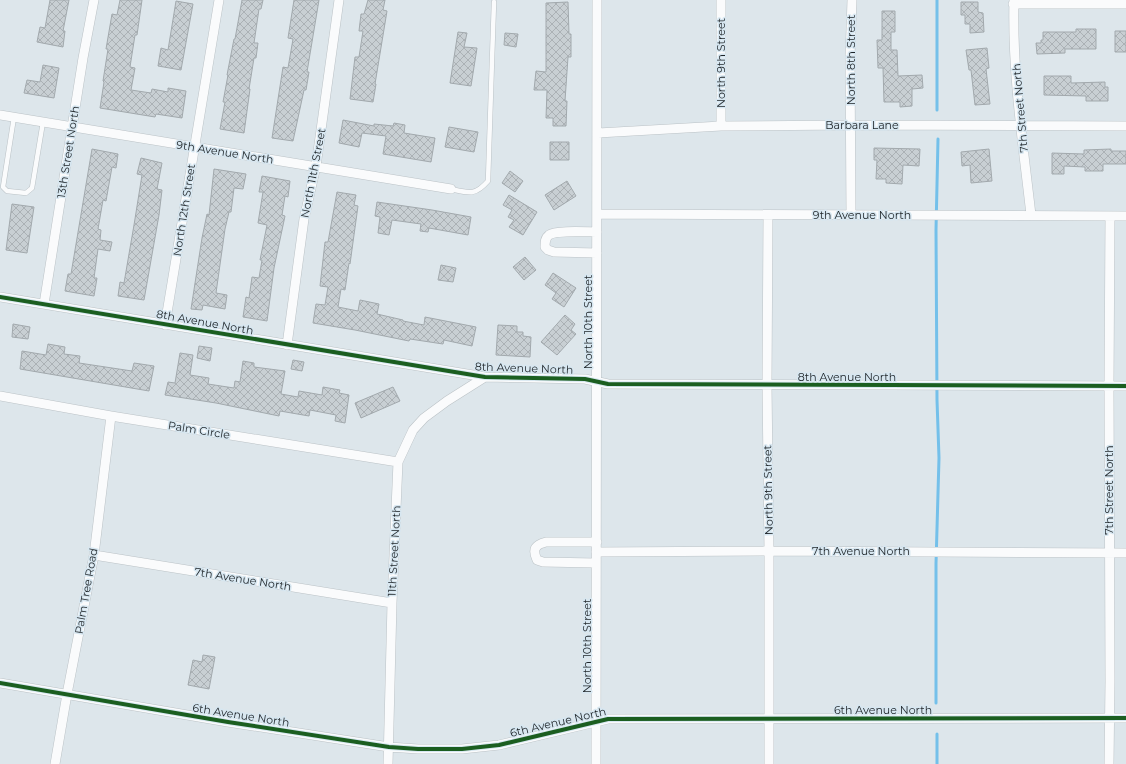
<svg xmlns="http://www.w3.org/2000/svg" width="1126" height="764" viewBox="0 0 1126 764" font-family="Montserrat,sans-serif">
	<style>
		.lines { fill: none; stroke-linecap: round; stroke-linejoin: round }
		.stream { stroke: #74c0ea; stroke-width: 3 }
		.building { fill: url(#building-cross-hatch); stroke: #a2a9ad }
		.service-casing { stroke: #bbc2c6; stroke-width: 5.5 }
		.minor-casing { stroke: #bbc2c6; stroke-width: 10 }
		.service { stroke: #fafbfc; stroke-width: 4.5 }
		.minor { stroke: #fafbfc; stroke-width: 9 }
		.cycleway-casing { stroke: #d7e7f1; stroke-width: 6 }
		.cycleway { stroke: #1b5e20; stroke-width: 4 }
		.labels { text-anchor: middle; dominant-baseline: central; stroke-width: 3; stroke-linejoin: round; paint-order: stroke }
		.street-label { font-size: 11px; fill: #1d2327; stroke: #d7e7f1 }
	</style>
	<defs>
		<pattern id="building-cross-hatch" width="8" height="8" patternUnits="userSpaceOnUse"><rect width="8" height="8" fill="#c8cfd3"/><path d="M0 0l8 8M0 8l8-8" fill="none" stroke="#abb1b5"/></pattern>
	</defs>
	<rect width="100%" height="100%" fill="#dde6eb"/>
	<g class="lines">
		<!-- stream -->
		<path class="stream" d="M937,0V110
			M936,703V564L939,458L937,400L936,230L938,139
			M937,764V734"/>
	</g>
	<!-- building -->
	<path class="building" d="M50,0H69L63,31H65L63,47L37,42L40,27L45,28Z
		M120,0H142L137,35H135L130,67L135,68L131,90L151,93L152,89L168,92V88L186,91L182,118L156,114L155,117L100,108L104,82L103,81L108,49H106L112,14L117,15Z
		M242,0H263L261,9H259L254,43H258L256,58H254L249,89H250L244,133L220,129L225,102H223L228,75H227L234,39H235Z
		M294,0H319L307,72H309L306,90H304L293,141L272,138L283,67L288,68L293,39L288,38Z
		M368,0H385L383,10L387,11L375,84H376L373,102L350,99L355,57H359L363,31H359L361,14H364Z
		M176,1L193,4L181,70L158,66L161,48L168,50Z
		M568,2L569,34H571V57H568L565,101H567L566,126H553V118H546L547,90H534L536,71L546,72V3Z
		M961,2H978V12L983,13L984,32L970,33V24H965V15H961Z
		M882,11H895V32H891V50H897L898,76L922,75L923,88L912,89V106L900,107V102H884L883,68H878L877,40H882Z
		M1076,29H1096V49H1065V53L1037,54L1036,43H1041V40H1043V32H1076Z
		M1115,31H1126V52H1115Z
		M458,32L467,33L464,47L477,48L471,86L450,83Z
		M505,33L518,34L516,47L504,45Z
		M987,48L989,68L986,69L990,104L975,105L971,70H969L966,50Z
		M43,65L59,68L54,98L24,93L27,80L40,82Z
		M1044,76H1071V83L1105,82V87H1108V101H1086V96L1044,95Z
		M343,120L374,126V124L393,126L394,123L405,125L404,133L435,138L431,162L383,154L386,136L362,133L359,147L339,143Z
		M449,127L478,132L474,152L445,147Z
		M550,142H569V160H550Z
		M874,148L920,149L919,166L903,165L902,184L886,183V179H876L877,160H874Z
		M92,149L118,154L116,168L112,167L106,201L103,200L98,229L101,230L100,240L112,242L110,251L98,249L94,278H97L94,296L65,291L68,274H71Z
		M989,149L992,181L971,183L970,165L962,166L961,152Z
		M1111,149V151H1126V164H1103V171H1085V167L1064,166V174H1052V153L1084,154V150Z
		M141,158L162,163L157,189L162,190L159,215L144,300L118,296L120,282L124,283L134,225L142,175L137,174Z
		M214,169L246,174L243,189L234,188L231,212H229L225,229L216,293L227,295L225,309L203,305L202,310L191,309L202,238L207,214L209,215Z
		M510,171L523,181L515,192L502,183Z
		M262,176L290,181L288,197L285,196L282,215L285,216L274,268L267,321L243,317L246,297L249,298L252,277L259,278L262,260H260L267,225L258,223L263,192H259Z
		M567,181L576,196L554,210L545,195Z
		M337,192L356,195L354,205L358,206L350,264L349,263L345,290L341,289L338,307L358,311L360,300L379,304L377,314L403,320V321L424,325L425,317L476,327L472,346L444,340L443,344L410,339L409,341L355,330L313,323L316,304L325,305L328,287L320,286L325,242H328Z
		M509,195L537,212L523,235L509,227L514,220L508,217L512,210L503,205Z
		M377,202L432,210L471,217L468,235L429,228L428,232L420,231L421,224L392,220L389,235L378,233L380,217L375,216Z
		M12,204L34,207L27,253L6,250Z
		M525,257L536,270L524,280L513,267Z
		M441,265L456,268L453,282L438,280Z
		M553,273L576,288L564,307L552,299L556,293L545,285Z
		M565,315L575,324L571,330L576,334L557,355L541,342Z
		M13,324L30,327L28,339L12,337Z
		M498,325L517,326V332H523V336L531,337L530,357L496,355Z
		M48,344L65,347L64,354L80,356L79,363L132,371L134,363L154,366L149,391L20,369L22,351L46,355Z
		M199,346L212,348L210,361L197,358Z
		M180,353L193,355L190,375L209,378L208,384L234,388L235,381L240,382L243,361L254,363V367L285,371L281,394L298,397L299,391L322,395L323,387L340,390L339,393L349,395L345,423L335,421L336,415L310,410L309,416L280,411L279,416L216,403L165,395L168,382L175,383Z
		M293,360L304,362L302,371L291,369Z
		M393,387L400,401L361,418L355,403Z
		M203,655L215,657L209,689L188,685L193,660L202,662Z"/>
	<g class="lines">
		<!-- service casing -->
		<g class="service-casing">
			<path id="service" d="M14,117L3,187L7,191L26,193L32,188L43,122
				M451,189C469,193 475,196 488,181L492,60L494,2"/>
		</g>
		<!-- minor casing -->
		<g class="minor-casing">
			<path id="minor" d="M721,0V126
				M1014,0C1012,72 1023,144 1031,215
				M1013,4H1126
				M0,115L451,189
				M598,133L721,126L851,125L1126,126
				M597,214L1126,216
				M768,215L767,385L769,551V764
				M851,215L850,58L852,0
				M597,232C587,232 556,230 549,235C545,238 545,242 545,247L548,250L554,252L597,253
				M0,297L485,377L585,379L608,384L1126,386
				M44,304L83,58L94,0
				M165,325L219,0
				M287,345L304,219L316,166L339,0
				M0,396L111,416L398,462
				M596,552L769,551L1126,553
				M94,555L392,603
				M595,563L543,562L537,560C532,549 535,545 546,542H597
				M0,683L228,722L389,747L418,749H462L499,745L608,719L1126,718
				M55,764L67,694L94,555L111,416
				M388,764L392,603L398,462L413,430L424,418L447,401L485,377
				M596,764L597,0
				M1109,764L1110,681L1109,386L1110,216"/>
		</g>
		<!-- service -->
		<use href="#service" class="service"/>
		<!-- minor -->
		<use href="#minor" class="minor"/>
		<!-- cycleway casing -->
		<g class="cycleway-casing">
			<path id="cycleway" d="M0,297L485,377L585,379L608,384L1126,386
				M0,683L228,722L389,747L418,749H462L499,745L608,719L1126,718"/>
		</g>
		<!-- cycleway -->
		<use href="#cycleway" class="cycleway"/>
	</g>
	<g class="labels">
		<!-- street labels -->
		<g class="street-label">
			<text transform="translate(851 60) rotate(-90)">North 8th Street</text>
			<text transform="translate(721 63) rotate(-90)">North 9th Street</text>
			<text transform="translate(1020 108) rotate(-95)">7th Street North</text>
			<text x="862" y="125">Barbara Lane</text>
			<text transform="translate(68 152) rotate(-81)">13th Street North</text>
			<text transform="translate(225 152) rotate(9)">9th Avenue North</text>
			<text transform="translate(313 173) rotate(-79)">North 11th Street</text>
			<text transform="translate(184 210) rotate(-81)">North 12th Street</text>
			<text x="862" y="215">9th Avenue North</text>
			<text transform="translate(205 322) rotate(10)">8th Avenue North</text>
			<text transform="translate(588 322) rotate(-90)">North 10th Street</text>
			<text transform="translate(524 368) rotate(2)">8th Avenue North</text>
			<text x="847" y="377">8th Avenue North</text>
			<text transform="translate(199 430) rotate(9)">Palm Circle</text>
			<text transform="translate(768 490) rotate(-91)">North 9th Street</text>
			<text transform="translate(1109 490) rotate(-90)">7th Street North</text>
			<text transform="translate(394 551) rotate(-87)">11th Street North</text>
			<text x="861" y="551">7th Avenue North</text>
			<text transform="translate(243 579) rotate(9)">7th Avenue North</text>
			<text transform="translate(86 591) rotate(-80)">Palm Tree Road</text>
			<text transform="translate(587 646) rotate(-90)">North 10th Street</text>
			<text x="883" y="710">6th Avenue North</text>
			<text transform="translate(241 715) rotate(9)">6th Avenue North</text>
			<text transform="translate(558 722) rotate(-13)">6th Avenue North</text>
		</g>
	</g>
</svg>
